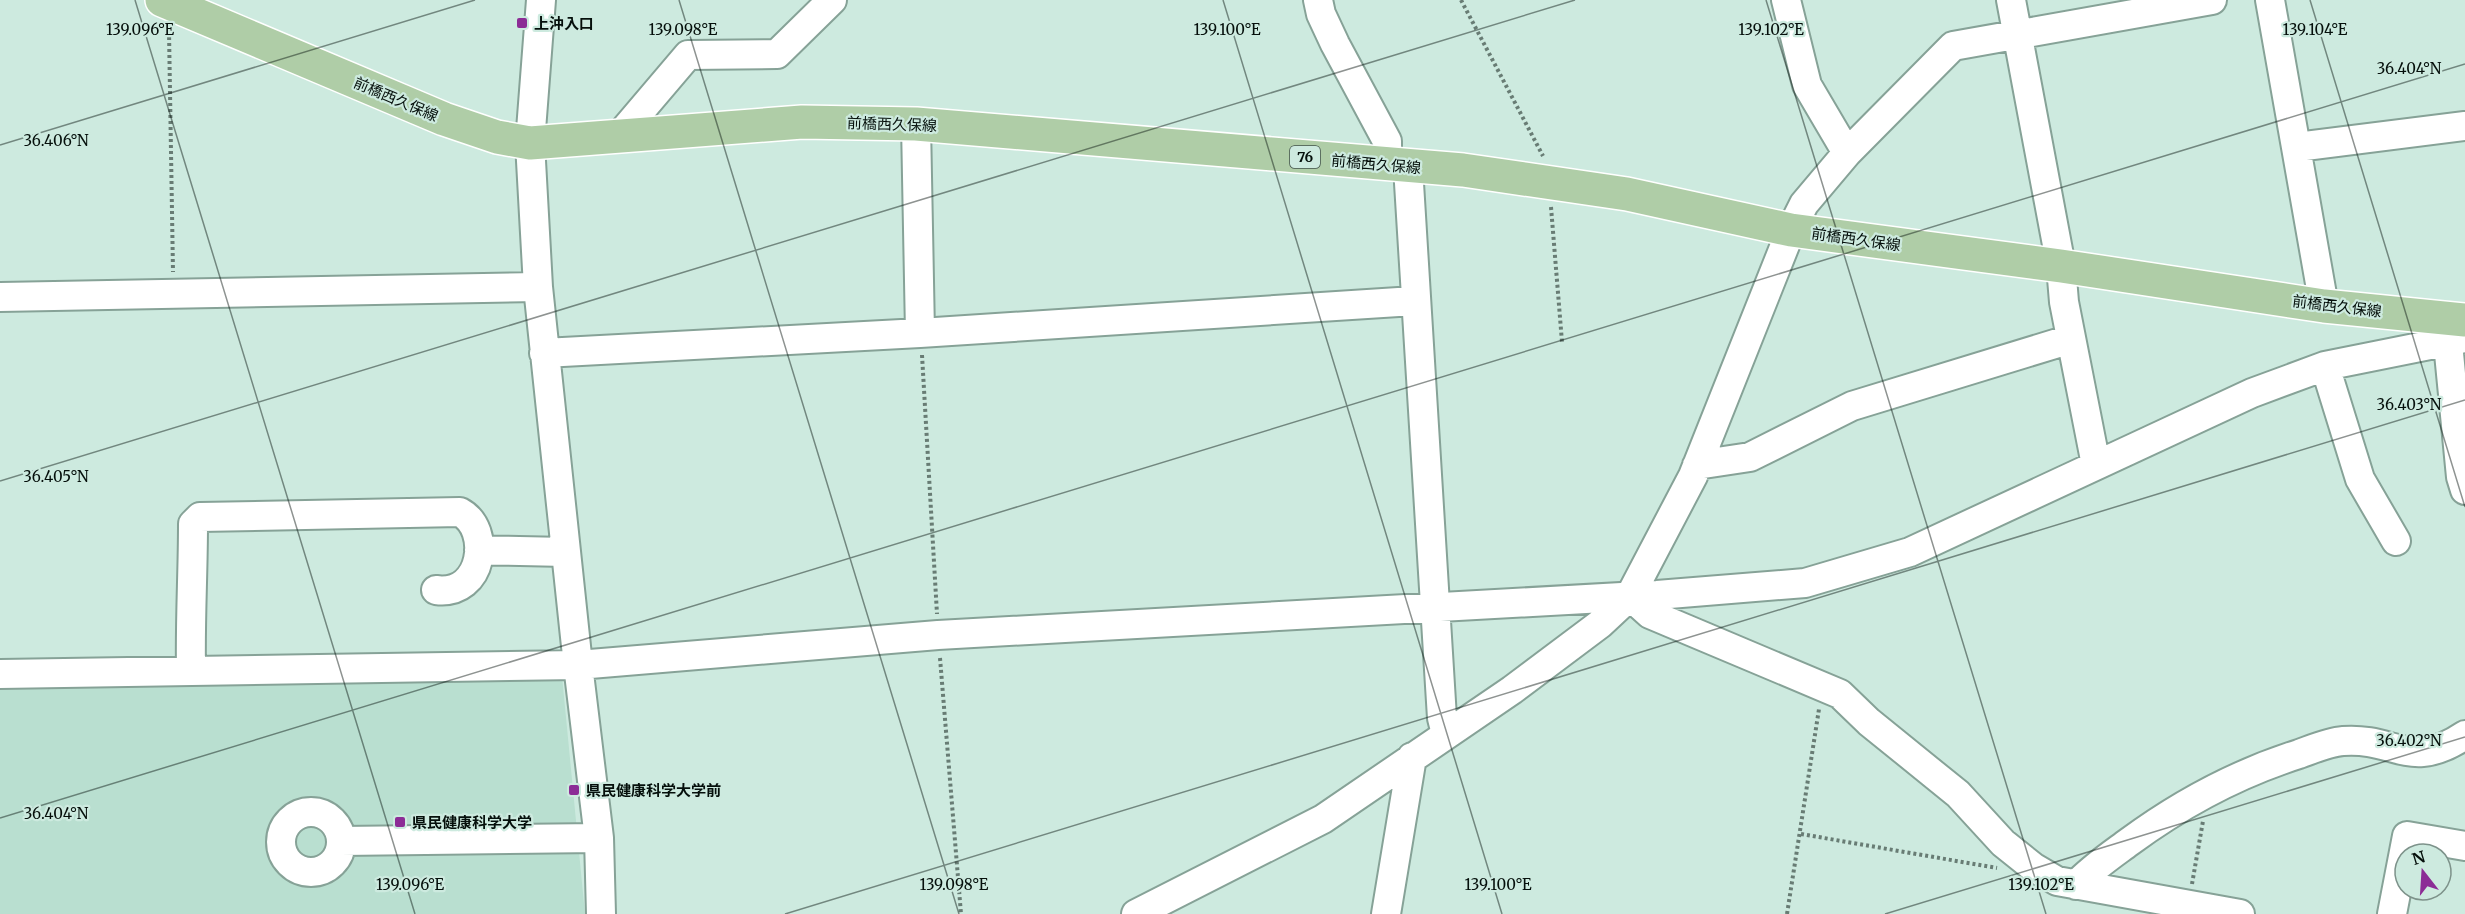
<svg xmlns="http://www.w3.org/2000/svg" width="2465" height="914" viewBox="0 0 2465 914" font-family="Merriweather,'Noto Sans JP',serif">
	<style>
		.built { fill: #b9dfd0 }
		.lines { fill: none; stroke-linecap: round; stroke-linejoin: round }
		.minor-casing { stroke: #86a297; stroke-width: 32 }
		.major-casing { stroke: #fff; stroke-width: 36 }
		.path { stroke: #687c74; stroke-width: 4; stroke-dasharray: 3 3; stroke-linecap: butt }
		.minor { stroke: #fff; stroke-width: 28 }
		.major { stroke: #afcda7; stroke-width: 33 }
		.ticks { fill: none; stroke: #050f0b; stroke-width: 1.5; stroke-opacity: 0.45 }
		.poi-dot { fill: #8c2c96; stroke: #cdeadf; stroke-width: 2 }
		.labels { text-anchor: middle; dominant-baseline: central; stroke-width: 4.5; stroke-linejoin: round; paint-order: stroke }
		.shield { fill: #cdeadf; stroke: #41514b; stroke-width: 1.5 }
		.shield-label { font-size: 14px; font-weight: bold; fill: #050f0b }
		.poi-label { font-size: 15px; font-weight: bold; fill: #050f0b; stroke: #cdeadf; text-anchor: start }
		.street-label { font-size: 15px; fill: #050f0b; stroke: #cdeadf }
		.ticks-label { font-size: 15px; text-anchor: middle; fill: #050f0b; stroke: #cdeadf; stroke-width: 4.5; stroke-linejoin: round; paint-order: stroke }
	</style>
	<rect width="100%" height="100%" fill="#cdeadf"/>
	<!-- built -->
	<path class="built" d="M562,676L585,914H0V687Z"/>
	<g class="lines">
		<!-- minor casing -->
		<g class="minor-casing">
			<path id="minor" d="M541,0L530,143L538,287L578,665L599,838L601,914
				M1318,0L1321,14L1335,44L1387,141V165
				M1786,0L1807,85L1847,153
				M2011,0L2061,266L2064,302L2096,465
				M2270,0L2324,306
				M916,124L920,333
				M620,135L688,55L777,54L832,0
				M2297,147L2465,126
				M1408,167L1442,718L1446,734
				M0,297L538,287
				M2448,343L2461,477L2465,490
				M544,353L920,333L1414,301
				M2325,366L2360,479L2396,541
				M1697,465L1750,457L1852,406L2071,339
				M479,550L566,552
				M1630,596L1650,614L1840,694L1869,722L1958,794L2003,843L2033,867L2057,881L2240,914
				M191,670C190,621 193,573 193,524L200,517L460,512C492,529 484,596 436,590
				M0,674L578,665L938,635L1657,595L1805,583L1910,552L2252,393L2325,366L2465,338
				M281 842a30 30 0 1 1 60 0a30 30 0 1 1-60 0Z
				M341,841L599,838
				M2076,885C2092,868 2110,856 2129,842C2182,803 2236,774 2299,754C2313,749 2329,742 2343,741C2396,737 2410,772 2465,735
				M1136,914L1323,819L1512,690L1600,624L1630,596L1693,476L1791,230L1804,204L1847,153L1953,46L2212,0
				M1386,914L1412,757
				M2392,914L2407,836L2465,846"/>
		</g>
		<!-- major casing -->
		<g class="major-casing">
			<path id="major" d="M162,0L444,119L497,137L530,143L802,122L916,124L1463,170L1627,194L1791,230L2061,266L2324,306L2465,320"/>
		</g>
		<!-- path -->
		<path class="path" d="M1461,0L1543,156
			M169,31L173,272
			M1551,207L1562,342
			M922,355L937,614
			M940,658L961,914
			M1801,834L1997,868
			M2192,884L2203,821
			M1787,914L1819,709"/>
		<!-- minor -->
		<use href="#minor" class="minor"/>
		<!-- major -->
		<use href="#major" class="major"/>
	</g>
	<!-- ticks -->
	<path class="ticks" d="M135,0L415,914M679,0L959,914M1223,0L1502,914M1766,0L2046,914M2310,0L2465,507M0,145L475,0M0,481L1575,0M0,818L2465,64M785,914L2465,400M1885,914L2465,737"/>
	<!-- markers -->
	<g class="poi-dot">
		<rect x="516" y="17" width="12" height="12" rx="3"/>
		<rect x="568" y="784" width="12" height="12" rx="3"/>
		<rect x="394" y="816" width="12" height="12" rx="3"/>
	</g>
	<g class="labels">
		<!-- shield labels -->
		<rect class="shield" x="1290" y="146" width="30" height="22" rx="4.5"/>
		<g class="shield-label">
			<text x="1305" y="157">76</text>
		</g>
		<!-- poi labels -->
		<g class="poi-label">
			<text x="534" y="23">上沖入口</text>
			<text x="586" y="790">県民健康科学大学前</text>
			<text x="412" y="822">県民健康科学大学</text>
		</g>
		<!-- street labels -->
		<g class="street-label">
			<text transform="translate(396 99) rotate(23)">前橋西久保線</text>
			<text transform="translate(892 124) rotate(2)">前橋西久保線</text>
			<text transform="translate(1376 164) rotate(5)">前橋西久保線</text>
			<text transform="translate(1856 239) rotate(8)">前橋西久保線</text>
			<text transform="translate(2337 306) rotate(7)">前橋西久保線</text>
		</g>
	</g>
	<g class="ticks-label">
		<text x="140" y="35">139.096°E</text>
		<text x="683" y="35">139.098°E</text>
		<text x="1227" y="35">139.100°E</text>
		<text x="1771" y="35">139.102°E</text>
		<text x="2315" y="35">139.104°E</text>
		<text x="2409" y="74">36.404°N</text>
		<text x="56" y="146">36.406°N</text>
		<text x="2409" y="410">36.403°N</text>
		<text x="56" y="482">36.405°N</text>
		<text x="2409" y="746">36.402°N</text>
		<text x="56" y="819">36.404°N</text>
		<text x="410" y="890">139.096°E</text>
		<text x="954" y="890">139.098°E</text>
		<text x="1498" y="890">139.100°E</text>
		<text x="2041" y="890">139.102°E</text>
	</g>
	<!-- north arrow -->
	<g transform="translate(2423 872) rotate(343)"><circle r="28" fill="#cdeadf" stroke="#7d928a" stroke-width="1.5"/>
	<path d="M0-4.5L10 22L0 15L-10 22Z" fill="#8c2c96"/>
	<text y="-9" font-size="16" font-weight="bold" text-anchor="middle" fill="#050f0b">N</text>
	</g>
</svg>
